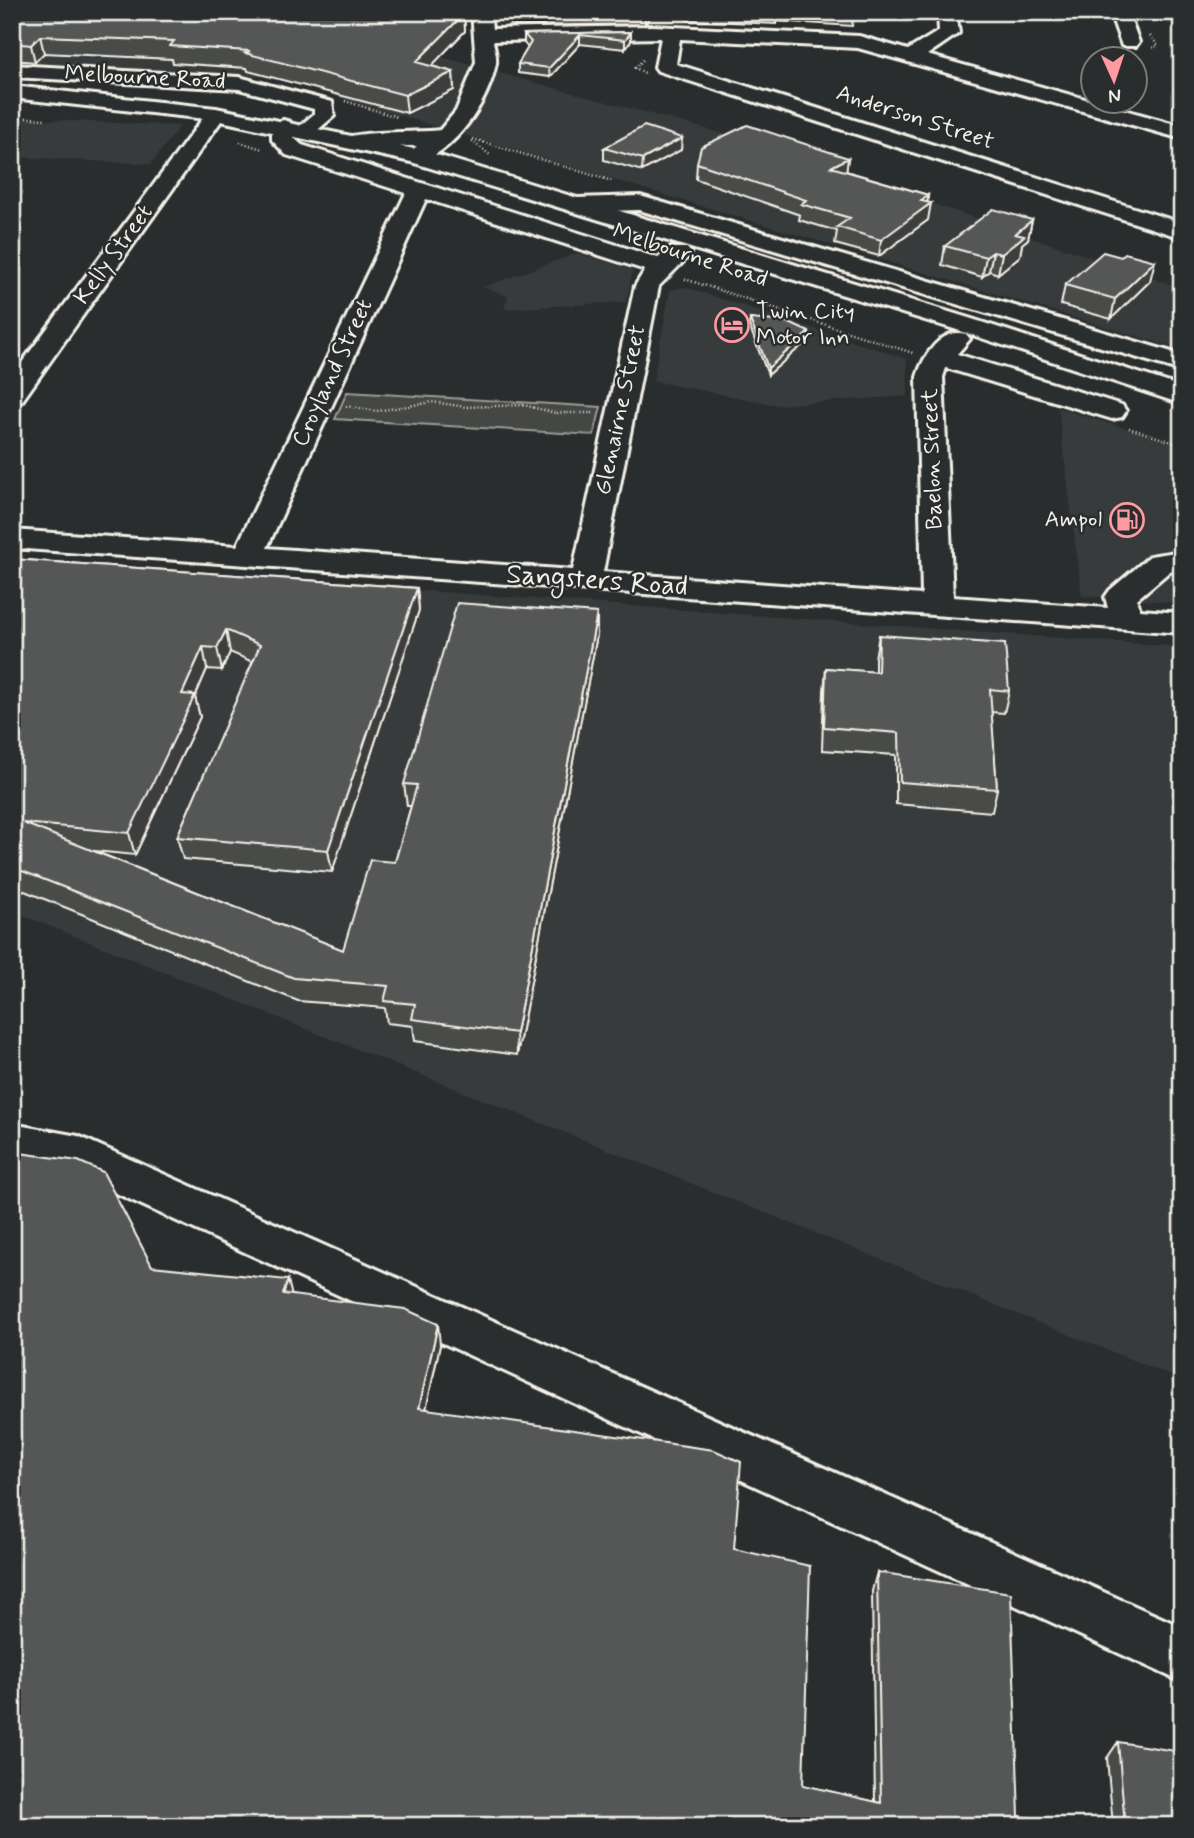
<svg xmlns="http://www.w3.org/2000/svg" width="1194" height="1838" viewBox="0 0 1194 1838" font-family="Mynerve,sans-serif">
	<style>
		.built { fill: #373a3a }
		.green { fill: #444645; stroke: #9c9c96; stroke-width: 2 }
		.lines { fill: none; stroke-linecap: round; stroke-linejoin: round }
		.minor-casing { stroke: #f4f1e8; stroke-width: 6 }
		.major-casing { stroke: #f4f1e8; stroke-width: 6 }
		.path { stroke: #f4f1e8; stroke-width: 2.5; stroke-dasharray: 1 2.5; stroke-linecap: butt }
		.minor { fill: #2a2d2e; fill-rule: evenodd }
		.major { fill: #2a2d2e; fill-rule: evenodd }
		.wall { fill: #494b4a; stroke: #f4f1e8; stroke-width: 2 }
		.shaded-wall { fill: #3c3d3c; stroke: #f4f1e8; stroke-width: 2 }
		.building { fill: #555756; stroke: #f4f1e8; stroke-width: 2 }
		.labels { text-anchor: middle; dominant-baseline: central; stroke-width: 5; stroke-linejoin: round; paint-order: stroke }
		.far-street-label { font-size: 23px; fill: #f4f1e8; stroke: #2a2d2e }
		.far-poi-label { font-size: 23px; fill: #f4f1e8; stroke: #2a2d2e; text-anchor: start }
		.street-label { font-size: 28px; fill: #f4f1e8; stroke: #2a2d2e }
	</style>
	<rect width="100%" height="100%" fill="#2a2d2e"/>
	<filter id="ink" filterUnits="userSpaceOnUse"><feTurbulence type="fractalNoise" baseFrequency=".0143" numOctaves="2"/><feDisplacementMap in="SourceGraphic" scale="14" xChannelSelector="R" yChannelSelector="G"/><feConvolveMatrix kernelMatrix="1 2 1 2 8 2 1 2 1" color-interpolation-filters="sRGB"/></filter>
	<g filter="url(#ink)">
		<!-- built -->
		<path class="built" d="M85,12H276L732,136L1182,288V350L271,77L33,65Z
			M12,118L180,126L151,164L12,157Z
			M578,253L633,270L626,302L504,309L508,296L483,287Z
			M685,287L907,359L908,396L777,405L653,381L670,290Z
			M1058,408L1182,445V603L1082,596Z
			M12,560L1182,647V1380L12,911Z"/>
		<!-- green -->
		<path class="green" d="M347,392L601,407L594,435L335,419Z"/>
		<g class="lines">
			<!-- minor casing -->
			<g class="minor-casing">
				<path id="minor" d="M472,12H490L492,29L653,26L859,36L908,50L939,31L938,12H956L959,33L927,55L1182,126V139L858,48L680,39L676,64L1182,223V238L658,71L655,67L661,38L493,41C494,47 497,56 496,63C489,101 455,153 416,163L405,156L417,146H343L340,141C348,130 422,133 440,130L456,111L476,62Z
					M1110,12H1128L1139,42L1136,46H1122Z
					M12,65L239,77L332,102L334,116L313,134L306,136L295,130L314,114V109L239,89L12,77Z
					M216,108L226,114L22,401L12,403V376L209,110Z
					M283,120L290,122L294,138L302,145L658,258L671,248H687L691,253L687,258L659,286L603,572L922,595L917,377C923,356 942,327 966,334L970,339L957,354L1122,405L1126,411L1122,417L1112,419L946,368L943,377L953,597L1108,608L1105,597L1110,590L1150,556L1182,551V569L1170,571L1137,599L1140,610L1182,613V633L12,548V530L237,546L406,193L286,155L272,140V126ZM426,199L645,270L635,286L573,570L267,548Z
					M640,196L1182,355V371L639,210L576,212L565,205L576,198Z
					M12,1124L78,1136L1182,1627V1682L57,1166L12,1160Z"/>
			</g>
			<!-- major casing -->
			<g class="major-casing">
				<path id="major" d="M12,86L216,108L424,151L972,319L1182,387V404L954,329L411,162L216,120L12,98Z"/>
			</g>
			<!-- path -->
			<path class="path" d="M1150,36L1158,45L1151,49
				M643,60L635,68L645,73
				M345,101L397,117
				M12,117L46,119
				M473,139L612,181
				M472,141L490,155
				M240,142L262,149
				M685,279L913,353
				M346,406L377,411L432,402L466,407L524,405L555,413H594
				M1129,428L1182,445"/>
			<!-- minor -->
			<use href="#minor" class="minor"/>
			<!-- major -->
			<use href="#major" class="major"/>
		</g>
		<!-- wall -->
		<path class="wall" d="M509,12H654L645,24L511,26Z
			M688,12H854L852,26L776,21V24L687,20Z
			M12,13L464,14L465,31L431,66L453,72L454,90L407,113L248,71L247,68L173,63L172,59L44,53L35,62L12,60Z
			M631,32V41L625,49L580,44L550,77L518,73V64L528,48L524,43V34Z
			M682,138L681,150L642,171L604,160V148Z
			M848,158L846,171L928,195L927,202L928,220L879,256L835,244L837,231L799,220L800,215L696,179L697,163Z
			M1032,220L1028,239L1022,244L1020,256L998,274L989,271L982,277L942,265L945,246Z
			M1121,257L1150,281L1111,319L1061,305L1065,285Z
			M750,319L809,332V339L768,375L749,325Z
			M1182,336V349L1179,348Z
			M12,559L417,588L419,610L332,872L183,859L177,837L253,662L230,652L222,670L207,669L195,697L200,717L135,855L94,851L343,950L395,862L411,806H407L404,784L597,635L517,1055L415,1041L413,1026L387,1023L385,1008L298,1001L12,886Z
			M879,635L1009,691L1004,713L991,712L997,789L992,812L896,804V755L822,750L824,691L826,668L875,672V658Z
			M292,1295L440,1345L426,1409L734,1549L803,1785L875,1802L872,1591L877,1572L1019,1816L12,1826Z
			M1118,1742L1182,1826H1113L1107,1758Z"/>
		<!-- shaded-wall -->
		<path class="shaded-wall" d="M648,12H654L645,24V16Z
			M464,14L465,31L418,80L416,62Z
			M631,32V41L625,49V40Z
			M580,35V44L550,77L549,68Z
			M40,36L44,53L35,62L31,45Z
			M453,72L454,90L407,113L405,95Z
			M682,138L681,150L642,171L643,159Z
			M848,158L846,174L831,167Z
			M928,195L927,206L931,203L928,220L879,256L881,240L921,201Z
			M1032,220L1028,239L1022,244L1020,256L998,274L1002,254L1015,234Z
			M993,252L989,271L982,277L986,257Z
			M1155,261L1150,281L1111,319L1115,299Z
			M809,332V339L768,375V368Z
			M417,588L419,610L332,872L328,850Z
			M597,613V635L517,1055L516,1033Z
			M226,630L230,652L222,670L217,648Z
			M203,647L207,669L195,697L200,717L135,855L129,833L182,694Z
			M288,1280L293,1301L283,1294Z
			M438,1324L440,1345L422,1428L419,1408Z"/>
		<!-- building -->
		<path class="building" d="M13,12H461L464,14L416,62L453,72L405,95L245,53L250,51L170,46L174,41L40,36L31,45L12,43Z
			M510,12H648L645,16L510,19Z
			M688,12H854L852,20L777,14V18L687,14Z
			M631,32L625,40L580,35L549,68L518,64L531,42L524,34Z
			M747,125L848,158L831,167L928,195L921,201L931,203L881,240L837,227L850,218L801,204L806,200L697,163L701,147Z
			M644,126L682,138L643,159L604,148Z
			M993,209L1032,220L1015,234L1024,236L1002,254L993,252L986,257L945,246Z
			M1103,252L1121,257L1125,253L1155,261L1115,299L1065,285Z
			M750,319L787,322L809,332L768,368Z
			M12,559L417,588L328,850L177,837L260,645L226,630L217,648L203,647L182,694L195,695L129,833L23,823L343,950L370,860L395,862L417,785L404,784L457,603L597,613L516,1033L412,1019L415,1004L384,1001L388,986L294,978L12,867Z
			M879,635L1005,644L1009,691L990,689L997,789L900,782L899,733L824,727L826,668L878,672Z
			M12,1152L78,1161L103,1172L152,1266L288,1280L283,1294L405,1309L438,1324L419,1408L714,1450L741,1462L734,1549L810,1566L803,1785L881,1803L877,1572L1011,1593L1019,1816L1087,1826H12Z
			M1118,1742L1182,1752V1826H1125Z"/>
	</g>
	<!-- icons -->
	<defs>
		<g id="hotel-ring" transform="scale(1.75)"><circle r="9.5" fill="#2a2d2e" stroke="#ff9aa2" stroke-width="1.5"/><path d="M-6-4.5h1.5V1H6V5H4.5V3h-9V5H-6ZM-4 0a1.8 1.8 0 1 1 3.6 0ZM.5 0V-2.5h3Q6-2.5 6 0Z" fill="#ff9aa2"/></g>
		<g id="fuel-ring" transform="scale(1.75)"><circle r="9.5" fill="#2a2d2e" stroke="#ff9aa2" stroke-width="1.5"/><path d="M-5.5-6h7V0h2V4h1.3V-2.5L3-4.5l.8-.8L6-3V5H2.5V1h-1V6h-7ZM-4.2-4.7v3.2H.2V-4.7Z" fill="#ff9aa2"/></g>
	</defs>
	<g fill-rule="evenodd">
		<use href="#hotel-ring" x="732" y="325"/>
		<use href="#fuel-ring" x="1127" y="520"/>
	</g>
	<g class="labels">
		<!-- far-street labels -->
		<g class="far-street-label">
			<text transform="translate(145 78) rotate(3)">Melbourne Road</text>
			<text transform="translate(915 118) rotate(18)">Anderson Street</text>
			<text transform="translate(114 255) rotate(-54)">Kelly Street</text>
			<text transform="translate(690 256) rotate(18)">Melbourne Road</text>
			<text transform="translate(333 373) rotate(-65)">Croyland Street</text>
			<text transform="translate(621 410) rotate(-78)">Glenairne Street</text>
			<text transform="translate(933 459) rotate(-92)">Baelon Street</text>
		</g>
		<!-- far-poi labels -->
		<g class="far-poi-label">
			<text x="756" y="312">Twin City<tspan x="756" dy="26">Motor Inn</tspan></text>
			<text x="1102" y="520" text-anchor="end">Ampol</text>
		</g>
		<!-- street labels -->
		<g class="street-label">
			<text transform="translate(597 581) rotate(4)">Sangsters Road</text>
		</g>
	</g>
	<!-- margin -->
	<rect width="1194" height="1838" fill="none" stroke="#2a2d2e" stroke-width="42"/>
	<rect x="21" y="21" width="1152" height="1796" fill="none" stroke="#f4f1e8" stroke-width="2.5" filter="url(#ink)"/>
	<!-- north arrow -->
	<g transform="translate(1114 80) rotate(177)"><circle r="33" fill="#2a2d2e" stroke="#7b7b78" stroke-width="2"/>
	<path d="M0-5L12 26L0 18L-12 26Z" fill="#ff9aa2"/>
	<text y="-10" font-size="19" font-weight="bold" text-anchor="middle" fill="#f4f1e8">N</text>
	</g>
</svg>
